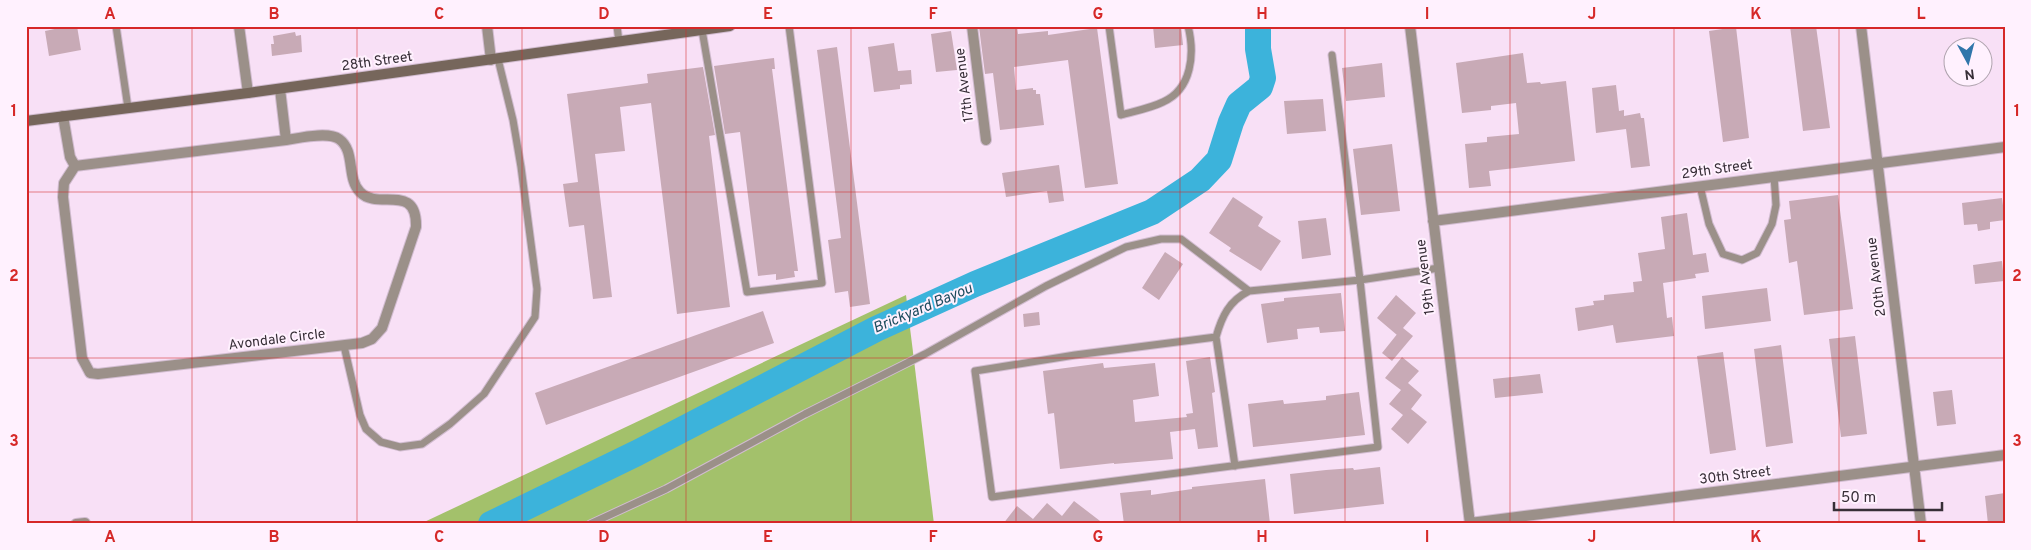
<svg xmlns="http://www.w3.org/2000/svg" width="2031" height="550" viewBox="0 0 2031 550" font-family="Overpass,sans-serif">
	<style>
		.forest { fill: #a3c16b }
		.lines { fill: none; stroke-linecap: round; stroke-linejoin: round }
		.river { stroke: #3cb3db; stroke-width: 26 }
		.building { fill: #c8aab6 }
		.service-casing { stroke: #d1bcd0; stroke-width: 9 }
		.minor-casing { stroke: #d1bcd0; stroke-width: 12 }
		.secondary-casing { stroke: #d1bcd0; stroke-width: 12 }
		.service { stroke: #9b9089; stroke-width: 7 }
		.minor { stroke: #9b9089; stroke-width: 10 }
		.secondary { stroke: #76665b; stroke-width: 10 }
		.grid { fill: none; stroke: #d62828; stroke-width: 1; stroke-opacity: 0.55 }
		.labels { text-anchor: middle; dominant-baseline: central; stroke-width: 4; stroke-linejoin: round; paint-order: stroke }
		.street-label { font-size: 14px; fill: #372e37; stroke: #fff1fe }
		.water-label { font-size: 15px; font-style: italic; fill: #1b4b5d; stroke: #fff1fe }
		.neatline { fill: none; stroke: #d62828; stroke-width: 2 }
		.grid-label { font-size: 16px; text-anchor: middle; font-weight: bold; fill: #d62828 }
	</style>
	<rect width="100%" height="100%" fill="#f8e0f6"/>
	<!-- forest -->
	<path class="forest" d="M906,295L934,524H420Z"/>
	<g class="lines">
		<!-- river -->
		<path class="river" d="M491,524L637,453L876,329L975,284L1152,212L1200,180L1219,160L1231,122L1239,104L1260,87L1263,78L1258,49V26"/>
	</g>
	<!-- building -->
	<path class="building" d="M69,26H77L81,50L49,56L45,31Z
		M1017,26L1018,34L1048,31V35L1097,28L1118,184L1085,188L1068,60L1014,67L1016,90L1033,88V90H1036V94H1040L1044,125L1000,130L993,73L985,74L979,27Z
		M1153,26H1181L1183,45L1155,48Z
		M1790,26H1816L1830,128L1803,131Z
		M1736,27L1749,138L1723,142L1709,31Z
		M951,31L957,70L936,72L931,34Z
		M295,32L296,36L301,35L302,52L272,56L271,44H274L273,36Z
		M894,43L898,71L911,70L912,84L900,85V89L874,92L868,47Z
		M837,47L870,304L850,307L848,291L835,293L828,240L841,238L817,50Z
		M1523,53L1527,83L1540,82L1541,84L1566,81L1575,161L1489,171L1491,186L1469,188L1465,144L1487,142V137L1519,134L1516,103L1491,106V110L1462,113L1456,63Z
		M774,58L775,69H772L798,271H794L795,277L776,280V274L758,276L740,132L725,134L714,66Z
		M1382,63L1385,97L1346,101L1342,68Z
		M703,67L715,135L709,136L730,307L677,314L651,103L620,107L625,151L595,154L612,297L593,299L584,225L569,227L563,184L578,182L567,94L648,83L647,74Z
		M1616,85L1619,111L1624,110V116L1640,113L1641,118H1644L1650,166L1631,168L1626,129L1596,133L1592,88Z
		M1323,99L1326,131L1287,134L1284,101Z
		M1392,144L1400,211L1361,215L1353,149Z
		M1059,165L1064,201L1049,203L1047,191L1006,197L1002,173Z
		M1838,195L1853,309L1804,315L1797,261L1789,263L1784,220L1791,219L1789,201Z
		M1233,197L1263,217L1258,226L1281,241L1261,271L1229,251L1231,248L1209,233Z
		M2002,198L2005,220L1990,222V229L1978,231L1977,224L1964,225L1962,203Z
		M1687,213L1693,255L1706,253L1709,272L1695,274L1696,278L1663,283L1667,318L1672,317L1674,336L1616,343L1613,325L1578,331L1575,308L1594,305L1593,301L1604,300V295L1634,292L1633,282L1642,281L1638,253L1665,249L1661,217Z
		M1326,218L1331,255L1302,259L1298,221Z
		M1165,252L1183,264L1159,300L1142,288Z
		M2002,261L2004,281L1975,284L1973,265Z
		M1767,288L1771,321L1705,329L1702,296Z
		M1341,293L1345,331L1320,333L1319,327L1297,329L1298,339L1267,343L1261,304L1284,301V298Z
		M1396,295L1416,313L1403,328L1413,336L1392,361L1382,353L1398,333L1397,335L1377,318Z
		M763,311L774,343L546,425L535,393Z
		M1039,312L1040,325L1024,327L1023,314Z
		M1855,336L1867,434L1841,437L1829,339Z
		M1781,345L1793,443L1766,447L1754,349Z
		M1723,352L1736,450L1710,454L1697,356Z
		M1210,357L1215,392L1212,393L1218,447L1198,449L1195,429L1170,432L1173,459L1114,464V463L1060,469L1054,413L1048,414L1043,371L1103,363L1104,368L1155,363L1159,396L1133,400L1135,422L1187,417L1186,414L1193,413L1186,361Z
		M1402,357L1419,371L1408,383L1422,395L1411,409L1427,422L1408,444L1391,429L1403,415L1389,404L1401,390L1385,378Z
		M1540,374L1543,393L1495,398L1493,379Z
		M1952,390L1956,424L1937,426L1933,392Z
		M1359,392L1365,435L1253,447L1248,404L1283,400L1284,404L1326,400V396Z
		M1380,467L1384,504L1294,514L1290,474L1326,470L1353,468L1354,470Z
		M1265,479L1270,524H1124L1120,493L1151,490V495L1192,489V487Z
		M2005,493V524H1988L1985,496Z
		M1074,501L1104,524H1003L1017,506L1033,519L1047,503L1062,516Z"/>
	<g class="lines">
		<!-- service casing -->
		<g class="service-casing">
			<path id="service" d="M116,26L128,108
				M617,26L619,42
				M1109,26L1121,115C1135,111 1151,108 1163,102C1192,89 1195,54 1188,26
				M702,30L747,292L822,283L789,26
				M1700,186L1709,224L1723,254L1742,260L1757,253L1772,224L1776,205L1774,176
				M1216,337C1222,316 1229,301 1249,291
				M344,346L360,415L366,429L381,442L400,447L422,444L450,424L484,394L535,317L537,289L521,167L513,120L498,59
				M1235,466L1216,337L1075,355L975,371L992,497L1378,447L1360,280L1332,55
				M590,524L666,489L805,414L925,354L1046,286L1126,247L1161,239H1181L1249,291L1360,280L1439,268"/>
		</g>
		<!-- minor casing -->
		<g class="minor-casing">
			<path id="minor" d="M239,26L248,93
				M487,26L491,60
				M972,26L986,140
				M1410,26L1470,524
				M1861,26L1921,524
				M63,116L70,157L75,166L64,183L63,197L82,358L90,373L98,374L362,343L372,339L382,328L416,227C417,182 378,211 360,192C346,178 356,151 339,139C328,131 299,138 286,140L280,89
				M75,166L286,140
				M1433,221L2005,147
				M1470,523L2005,455
				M76,524L85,523"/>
		</g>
		<!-- secondary casing -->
		<g class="secondary-casing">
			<path id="secondary" d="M26,121L248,93L730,26"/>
		</g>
		<!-- service -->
		<use href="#service" class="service"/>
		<!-- minor -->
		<use href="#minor" class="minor"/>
		<!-- secondary -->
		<use href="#secondary" class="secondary"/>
	</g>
	<!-- grid -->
	<path class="grid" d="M192,26V524M357,26V524M522,26V524M686,26V524M851,26V524M1016,26V524M1180,26V524M1345,26V524M1510,26V524M1674,26V524M1839,26V524M26,192H2005M26,358H2005"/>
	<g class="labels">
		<!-- street labels -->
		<g class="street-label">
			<text transform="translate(377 62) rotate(-8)">28th Street</text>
			<text transform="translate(965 85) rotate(-97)">17th Avenue</text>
			<text transform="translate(1717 170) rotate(-8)">29th Street</text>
			<text transform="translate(1426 277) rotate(-97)">19th Avenue</text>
			<text transform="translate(1877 277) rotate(-97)">20th Avenue</text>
			<text transform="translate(277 340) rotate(-7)">Avondale Circle</text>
			<text transform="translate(1735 476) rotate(-7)">30th Street</text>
		</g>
		<!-- water labels -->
		<g class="water-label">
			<text transform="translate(923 309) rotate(-23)">Brickyard Bayou</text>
		</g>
	</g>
	<!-- border -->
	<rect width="2031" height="550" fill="none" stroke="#fff1fe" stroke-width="55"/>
	<!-- north arrow -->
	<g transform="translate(1968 62) rotate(173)"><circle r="24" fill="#fff1fe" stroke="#afa3ae"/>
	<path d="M0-4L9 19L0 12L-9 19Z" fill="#3076ab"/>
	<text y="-8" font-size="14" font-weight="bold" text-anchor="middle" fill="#372e37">N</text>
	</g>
	<!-- scale -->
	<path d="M1834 502v8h108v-8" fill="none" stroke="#372e37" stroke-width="2.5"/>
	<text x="1841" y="502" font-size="15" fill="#372e37" stroke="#fff1fe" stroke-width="4" paint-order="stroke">50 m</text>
	<rect x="28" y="28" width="1976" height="494" class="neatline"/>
	<g class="grid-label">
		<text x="110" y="19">A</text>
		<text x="274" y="19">B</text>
		<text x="439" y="19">C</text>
		<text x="604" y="19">D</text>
		<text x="768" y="19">E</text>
		<text x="933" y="19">F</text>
		<text x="1098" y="19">G</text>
		<text x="1262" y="19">H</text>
		<text x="1427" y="19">I</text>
		<text x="1592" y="19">J</text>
		<text x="1756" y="19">K</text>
		<text x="1921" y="19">L</text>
		<text x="14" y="116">1</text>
		<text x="2017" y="116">1</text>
		<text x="14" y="281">2</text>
		<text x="2017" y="281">2</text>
		<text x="14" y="446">3</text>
		<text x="2017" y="446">3</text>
		<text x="110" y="542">A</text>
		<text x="274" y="542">B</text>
		<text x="439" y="542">C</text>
		<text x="604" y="542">D</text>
		<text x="768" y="542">E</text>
		<text x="933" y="542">F</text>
		<text x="1098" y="542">G</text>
		<text x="1262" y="542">H</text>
		<text x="1427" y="542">I</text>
		<text x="1592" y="542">J</text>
		<text x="1756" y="542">K</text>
		<text x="1921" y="542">L</text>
	</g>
</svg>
